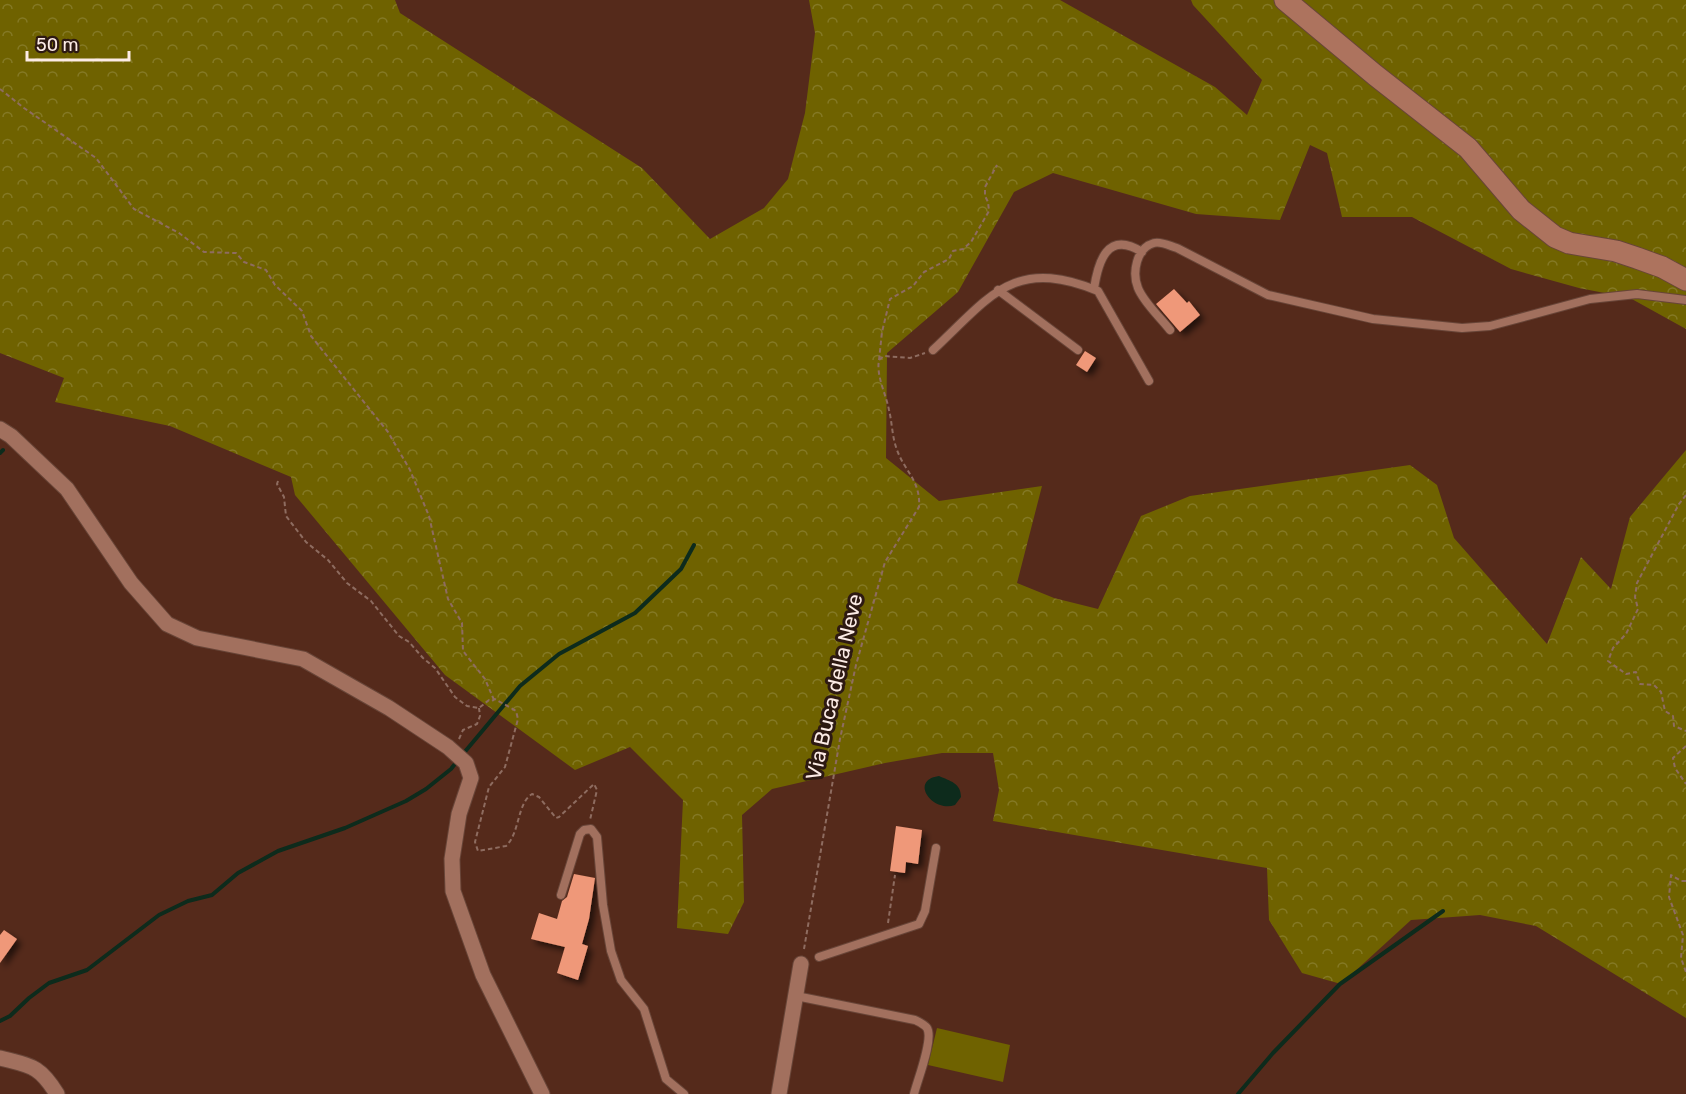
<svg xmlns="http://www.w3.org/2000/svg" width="1686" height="1094" viewBox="0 0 1686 1094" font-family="Rubik,sans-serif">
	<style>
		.forest { fill: url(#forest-crowns) }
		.pitch { fill: #6f6200 }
		.water { fill: #0d2b1c }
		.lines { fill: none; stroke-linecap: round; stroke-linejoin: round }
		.stream { stroke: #0d2b1c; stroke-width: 4 }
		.building { fill: #ef9879; filter: url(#shadow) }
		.lane-casing { stroke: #684538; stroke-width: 10 }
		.street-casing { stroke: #684538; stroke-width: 17 }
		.secondary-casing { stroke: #684538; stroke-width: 23 }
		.path { stroke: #8e6c60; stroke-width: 2; stroke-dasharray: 4.5 3; stroke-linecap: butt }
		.lane { stroke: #a2705e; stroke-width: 8 }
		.street { stroke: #a2705e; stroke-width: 15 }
		.secondary { stroke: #ad735e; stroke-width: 21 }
		.labels { text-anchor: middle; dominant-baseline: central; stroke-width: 6; stroke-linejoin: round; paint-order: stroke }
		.street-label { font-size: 21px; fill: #fcebe5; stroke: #2d1912 }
	</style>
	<defs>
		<pattern id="forest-crowns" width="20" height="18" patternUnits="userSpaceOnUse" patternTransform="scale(1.5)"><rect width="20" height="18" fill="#6f6200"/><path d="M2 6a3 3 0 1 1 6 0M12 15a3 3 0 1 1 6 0" fill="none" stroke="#847925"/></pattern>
		<filter id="shadow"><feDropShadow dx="4.5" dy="4.5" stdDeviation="3" flood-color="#0009"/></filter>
	</defs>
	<rect width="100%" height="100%" fill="#552a1b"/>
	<!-- forest -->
	<path class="forest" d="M0,0H395L400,13L642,168L710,239L764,208L788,179L805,113L815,33L809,0H1060L1215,87L1247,115L1262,80L1193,5L1191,0H1686V329L1630,298L1579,288L1511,269L1412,217H1342L1327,153L1310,145L1280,220L1196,214L1053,173L1014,192L958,292L887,353L886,458L939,501L1042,486L1017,583L1054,598L1098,609L1141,516L1190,496L1410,465L1437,485L1454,538L1547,644L1581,557L1611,589L1630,517L1686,450V1018L1536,926L1480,915L1411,920L1341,984L1302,973L1269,920L1267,868L993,821L999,790L993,753H942L885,763L772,789L742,815L744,902L728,934L677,928L683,800L630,747L575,770L445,675L295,495L291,477L170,426L55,402L64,378L0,353Z"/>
	<!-- pitch -->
	<path class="pitch" d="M937,1028L1010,1045L1003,1082L928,1065Z"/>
	<!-- water -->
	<path class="water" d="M939,776C950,781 961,783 961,797L955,805C932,813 909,780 939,776Z"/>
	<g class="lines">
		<!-- stream -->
		<path class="stream" d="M0,453L3,450
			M463,754L520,686L559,654L635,613L681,569L694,545
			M0,1021L10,1016L29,998L49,983L87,970L159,915L188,901L212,895L238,873L278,851L345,828L406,801L426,789L451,769L458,760
			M1238,1094L1273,1053L1340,984L1443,911"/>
	</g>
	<!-- building -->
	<path class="building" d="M1174,289L1187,303L1189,301L1200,315L1180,332L1156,304Z
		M1085,351L1096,358L1087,372L1076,365Z
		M896,826L922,830L918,864L906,862L905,873L890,871Z
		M574,874L595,878L589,919L582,944L588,946L578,980L557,973L565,947L531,939L539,913L557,919L562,901L567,897Z
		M4,930L17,939L0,963V935Z"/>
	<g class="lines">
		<!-- lane casing -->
		<g class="lane-casing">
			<path id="lane" d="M1094,289C1098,262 1107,230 1142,252
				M998,290L1078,350
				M1170,330C1160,317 1144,303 1138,288C1132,273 1136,248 1154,243C1161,241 1170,246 1177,248L1268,295L1373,319L1462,328L1490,326L1590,299L1637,294L1686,300
				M933,350C990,297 1013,256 1098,291L1149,381
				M561,895L580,834L584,830L591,829L597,837L603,905L611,951L621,980L644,1009L666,1079L684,1094
				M819,957L919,924L925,911L936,848
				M796,996L915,1020C919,1022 924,1024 927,1028C934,1039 917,1081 914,1094"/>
		</g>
		<!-- street casing -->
		<g class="street-casing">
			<path id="street" d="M0,429L11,436L67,489L131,583L167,624L197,638L303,659L389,708L448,747L466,763L471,778L459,814L452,859L453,891L483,975L542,1094
				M0,1058C31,1066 39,1065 57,1094
				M779,1094L801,964"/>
		</g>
		<!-- secondary casing -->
		<g class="secondary-casing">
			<path id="secondary" d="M1285,0L1375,75L1468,148L1521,210L1555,237L1569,243L1616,251L1637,258L1662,267L1686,280"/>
		</g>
		<!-- path -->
		<path class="path" d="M0,89L24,108L96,158L134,209L179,233L204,252L236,253L244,262L266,270L275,285L302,311L311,336L388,432L410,470L429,516L448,599L462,623L463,651L485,679L494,700
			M879,360L882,332L890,299L913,286L924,272L949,259L953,251L963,249L971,242L989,211L988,202L985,196V187L997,165
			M278,481L277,484L284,497L286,516L306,542L328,560L347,583L371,601L399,636L409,642L423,658L435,668L455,697L467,706L479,708L489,700L492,701L495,699L516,711L518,719L505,767L489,787L475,842L478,851L506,846C520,833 517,803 532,794L539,797L556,818L559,817L594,784L597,790L590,820
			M1686,495L1679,504L1637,583L1635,597L1638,609L1626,634L1613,648L1608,661L1626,674L1636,672L1640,684L1654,685L1661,692L1665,711L1673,716L1674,726L1686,731
			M459,739L463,730L477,724L480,716L479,708
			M1686,746L1673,758L1675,768L1686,784
			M1686,881H1681L1671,875L1669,897L1683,935L1681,958L1686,972
			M888,923L895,875
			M804,949L840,739L856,665L885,562L919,507C921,480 903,470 896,447C892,435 892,422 889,410C886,394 876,376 879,360L884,356L910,358L925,353"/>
		<!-- lane -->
		<use href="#lane" class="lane"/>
		<!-- street -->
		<use href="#street" class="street"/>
		<!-- secondary -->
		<use href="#secondary" class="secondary"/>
	</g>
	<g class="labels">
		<!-- street labels -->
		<g class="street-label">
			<text transform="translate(834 687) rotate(-77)">Via Buca della Neve</text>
		</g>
	</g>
	<!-- scale -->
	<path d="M27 51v9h102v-9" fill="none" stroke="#fcebe5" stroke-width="3"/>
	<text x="36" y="51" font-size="18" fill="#fcebe5" stroke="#2d1912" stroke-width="4.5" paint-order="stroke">50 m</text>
</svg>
